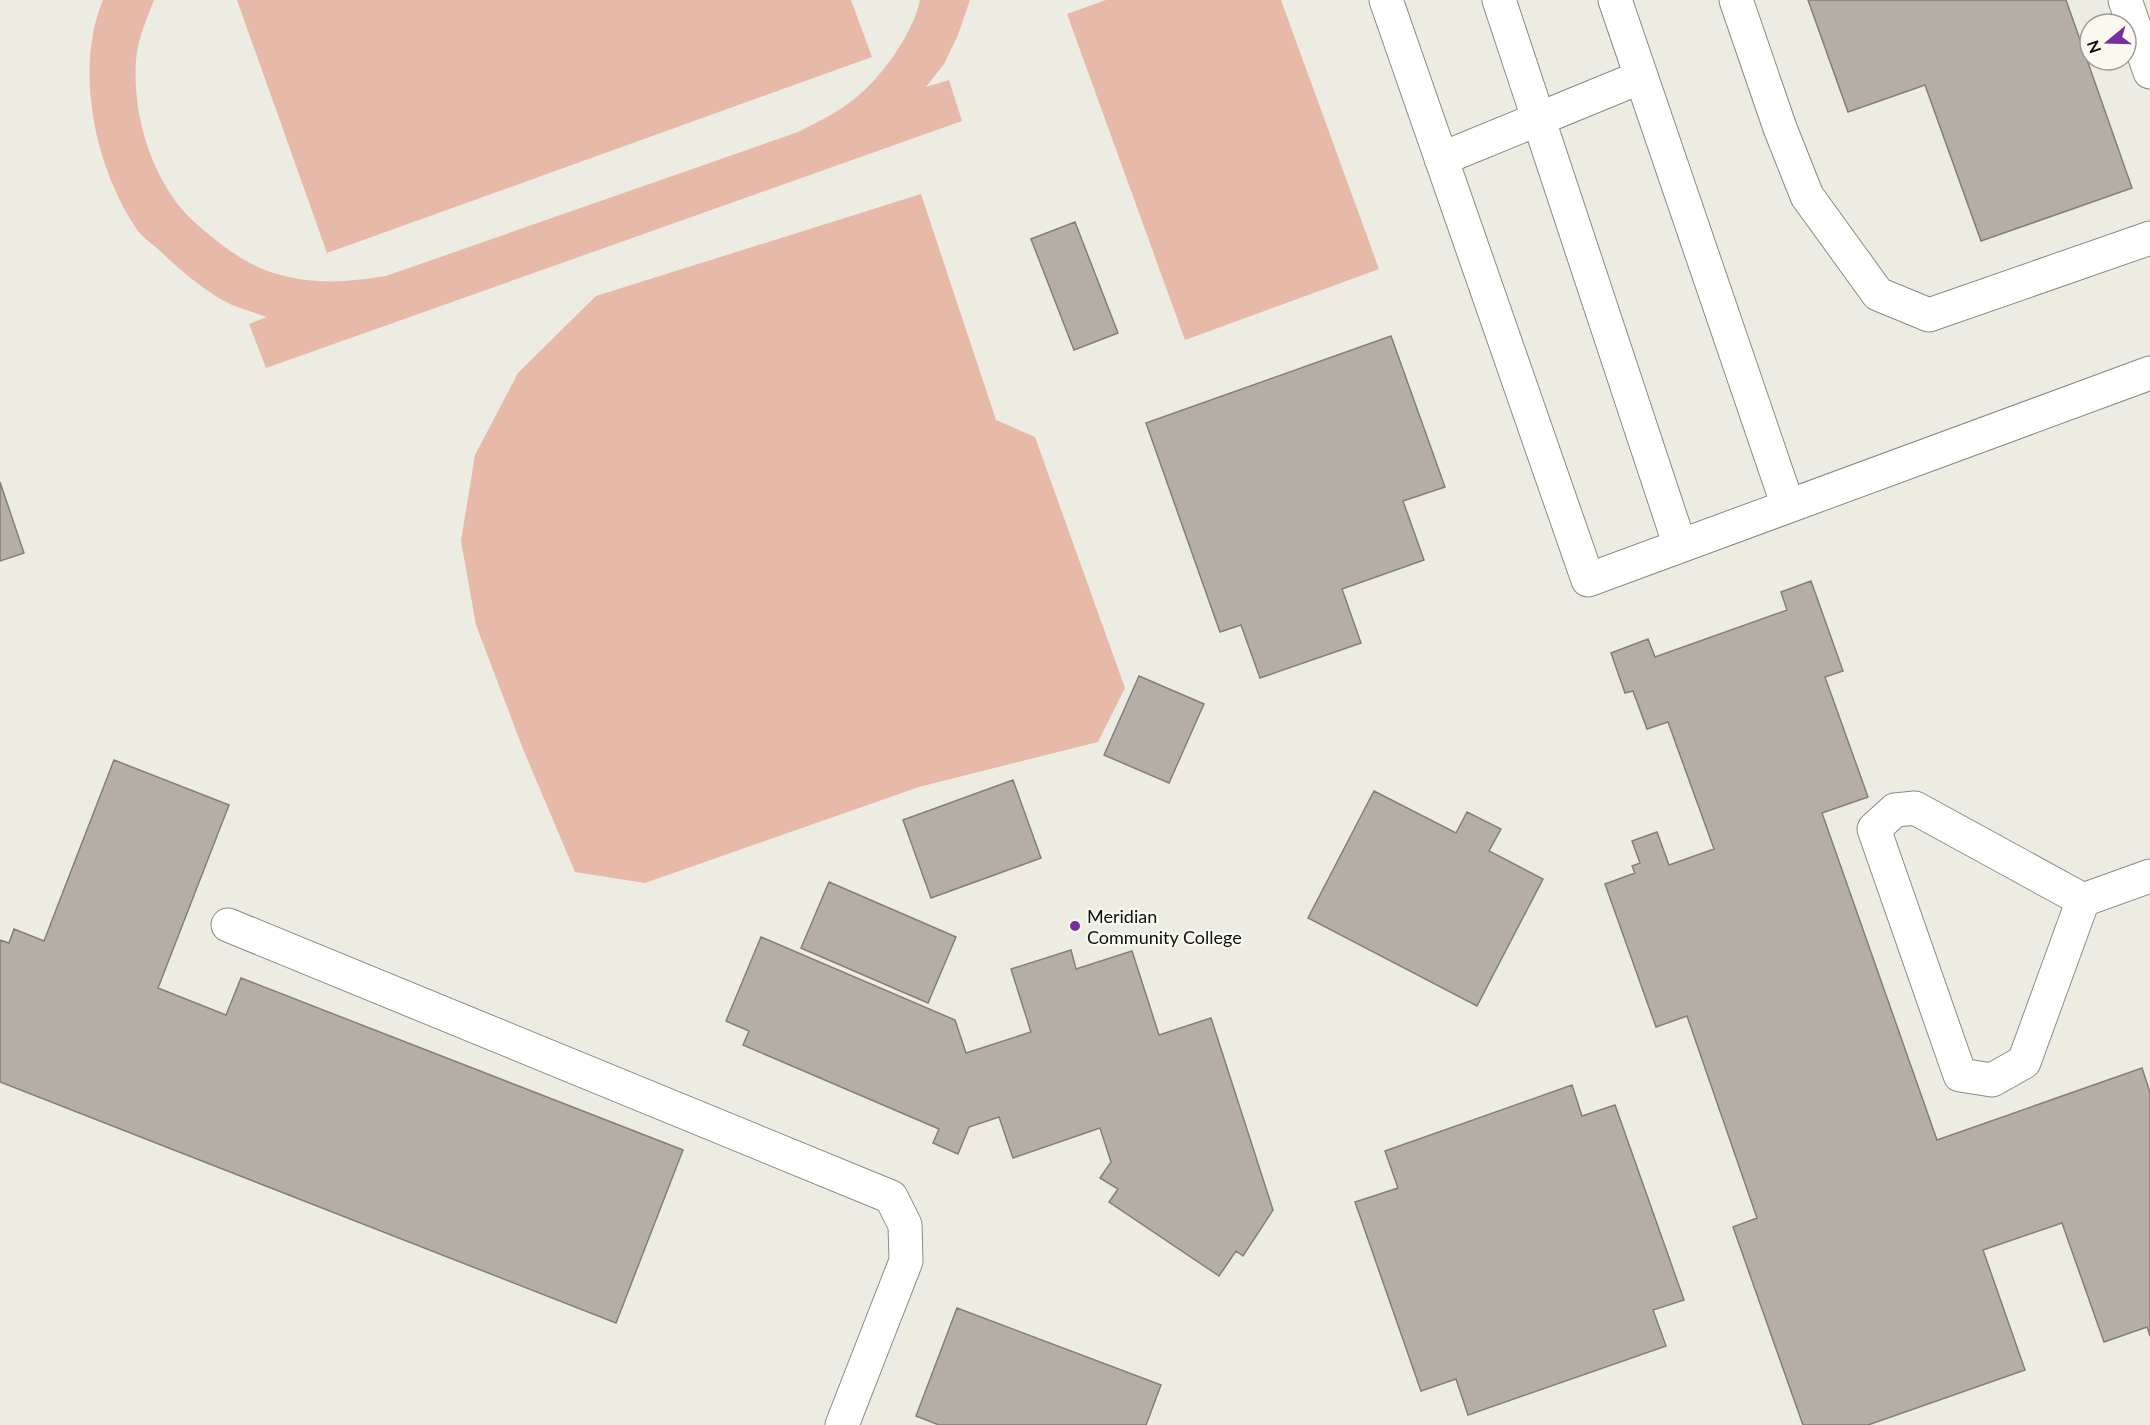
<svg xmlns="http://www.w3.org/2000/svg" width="2150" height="1425" viewBox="0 0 2150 1425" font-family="Lato,sans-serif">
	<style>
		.green { fill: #e7b9a8 }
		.building { fill: #b5aea6; stroke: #857f77; stroke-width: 1.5 }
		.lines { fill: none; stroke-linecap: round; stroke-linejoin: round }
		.minor-casing { stroke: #8c8b82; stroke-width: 35 }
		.minor { stroke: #fff; stroke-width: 33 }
		.poi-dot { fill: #792ea0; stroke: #faf9ef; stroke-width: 2 }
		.labels { text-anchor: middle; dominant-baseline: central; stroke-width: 4.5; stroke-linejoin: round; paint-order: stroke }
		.poi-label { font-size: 18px; fill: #0e0e0b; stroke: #faf9ef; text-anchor: start }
	</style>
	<rect width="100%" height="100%" fill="#edece2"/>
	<!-- green -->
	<path class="green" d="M103,0H154C147,19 137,40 136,61C133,108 146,157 172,196C183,214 201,228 217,241C235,255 255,268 277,274C316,285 348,282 386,276L798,132C818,122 837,113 854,99C880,80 914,32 920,0H970L958,35L944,64L926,87L949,80L962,121L266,368L249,324L267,317C253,312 237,308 224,301C200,287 179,269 159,250C151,243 141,236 136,228C95,167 74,69 103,0Z
		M237,0H851L872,57L327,253Z
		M1106,0H1281L1379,269L1185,340L1067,14Z
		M921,194L996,420L1035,437L1125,688L1098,742L919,787L645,883L575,872L523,749L476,625L461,541L475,455L518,373L596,296Z"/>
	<!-- building -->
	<path class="building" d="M1808,0H2066L2132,188L1981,241L1925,85L1848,112Z
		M1075,222L1118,333L1074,350L1031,239Z
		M1391,336L1445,487L1403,501L1424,560L1342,589L1361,643L1260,678L1241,625L1220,632L1146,423Z
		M0,482L24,553L0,561Z
		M1811,581L1843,671L1825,677L1868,797L1822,813L1937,1140L2142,1068L2150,1092V1336L2147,1327L2104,1342L2062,1223L1983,1250L2025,1370L1868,1425H1803L1733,1227L1757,1218L1687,1016L1656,1027L1605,884L1635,873L1632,866L1640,863L1632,841L1657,832L1669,865L1714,849L1668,722L1647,729L1633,691L1625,693L1611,653L1648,639L1655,657L1787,610L1781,592Z
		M1139,676L1204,704L1169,783L1104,755Z
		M114,760L229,805L158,988L226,1015L241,978L683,1150L616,1323L0,1082V940L9,943L14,929L44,941Z
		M1013,780L1041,858L931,898L903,820Z
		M1374,791L1456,833L1467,812L1501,829L1489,851L1543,879L1477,1006L1308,918Z
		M829,882L956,937L928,1003L801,948Z
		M761,937L955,1020L966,1053L1031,1032L1011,969L1071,950L1076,969L1132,951L1159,1035L1211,1018L1273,1210L1243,1256L1236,1251L1219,1276L1109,1202L1118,1189L1100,1178L1111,1162L1100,1128L1013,1158L999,1117L969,1127L958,1154L933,1143L939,1129L743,1045L749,1031L726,1021Z
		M1572,1085L1582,1116L1615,1105L1684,1300L1653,1310L1666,1346L1468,1415L1456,1379L1421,1391L1355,1202L1398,1188L1385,1151Z
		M957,1308L1161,1385L1146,1425H939L916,1416Z"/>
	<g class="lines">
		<!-- minor casing -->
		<g class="minor-casing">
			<path id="minor" d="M1386,0L1588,580L2150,373
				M1499,0L1680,546
				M1615,0L1788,506
				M1736,0L1780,128L1807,196L1878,294L1929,315L2150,238
				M2125,0L2150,72
				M1441,159L1641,77
				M2083,900L2024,1062L1992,1080L1960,1075L1874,829L1895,810L1915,808L2083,900L2150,876
				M228,925L891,1197L905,1225L906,1261L842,1425"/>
		</g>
		<!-- minor -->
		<use href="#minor" class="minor"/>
	</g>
	<!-- markers -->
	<circle class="poi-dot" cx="1075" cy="926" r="6"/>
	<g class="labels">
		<!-- poi labels -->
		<g class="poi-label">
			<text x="1087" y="916">Meridian<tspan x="1087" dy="21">Community College</tspan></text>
		</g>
	</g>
	<!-- north arrow -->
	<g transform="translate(2108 42) rotate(251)"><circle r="28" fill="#faf9ef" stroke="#9c9b94" stroke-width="1.5"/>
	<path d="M0-4.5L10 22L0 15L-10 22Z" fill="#792ea0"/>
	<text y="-9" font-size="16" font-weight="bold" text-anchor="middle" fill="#0e0e0b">N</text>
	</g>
</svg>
